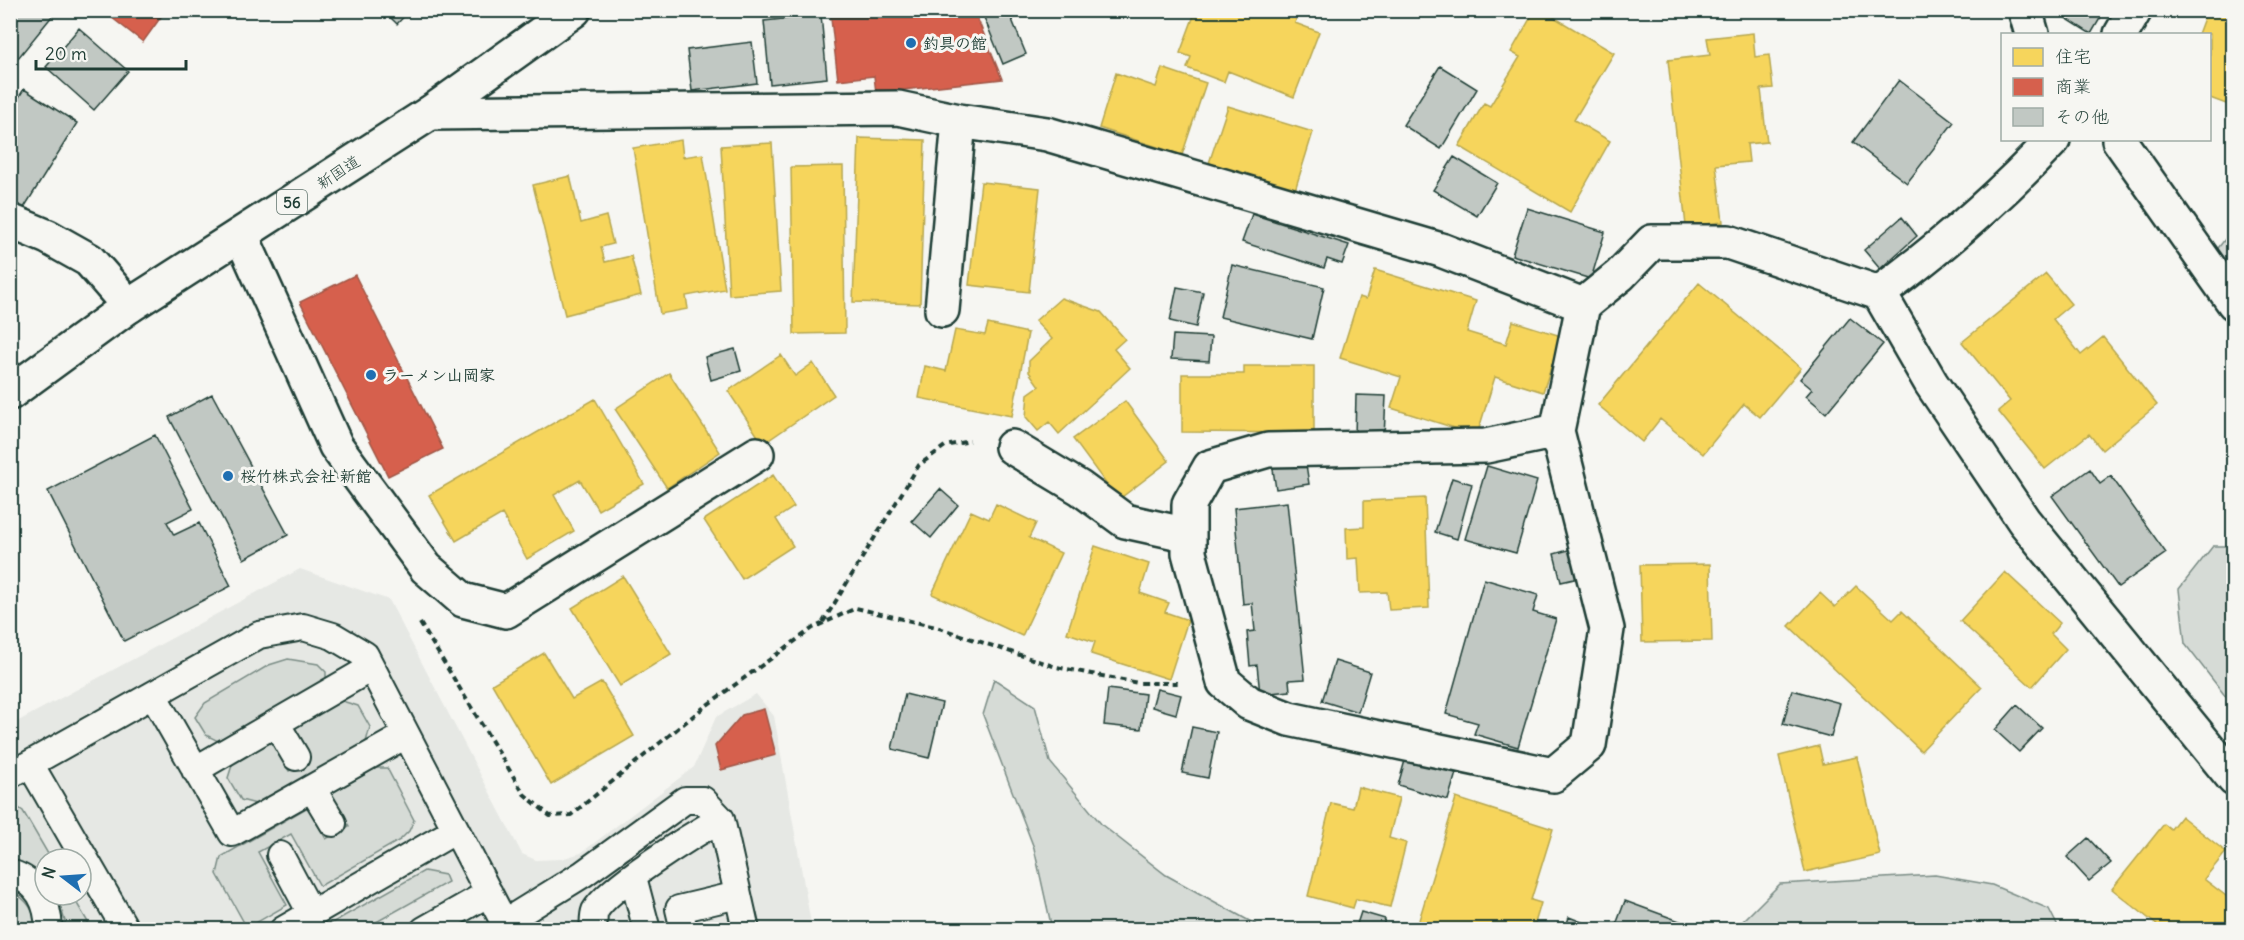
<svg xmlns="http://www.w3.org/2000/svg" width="2244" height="940" viewBox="0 0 2244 940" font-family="Delius,'Klee One',sans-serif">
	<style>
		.built { fill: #e6e8e4; fill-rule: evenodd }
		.green { fill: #d6dbd6; stroke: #7a8c85; stroke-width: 1.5 }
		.homes { fill: #f6d55c; stroke: #b6a750; stroke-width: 1.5 }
		.shops { fill: #d6604d; stroke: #9f5646; stroke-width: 1.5 }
		.building { fill: #c1c8c3; stroke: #1f3d34; stroke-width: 1.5 }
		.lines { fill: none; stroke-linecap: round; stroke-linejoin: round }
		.service-casing { stroke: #1f3d34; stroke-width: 30 }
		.minor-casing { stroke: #1f3d34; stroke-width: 38 }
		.primary-casing { stroke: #1f3d34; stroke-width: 38 }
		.path { stroke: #1f3d34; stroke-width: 4; stroke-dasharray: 6 4.5; stroke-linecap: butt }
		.service { stroke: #f6f6f2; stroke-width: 26 }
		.minor { stroke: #f6f6f2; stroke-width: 33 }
		.primary { stroke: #f6f6f2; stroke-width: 33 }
		.poi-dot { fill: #1f6fb2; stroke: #f6f6f2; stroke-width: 2 }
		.labels { text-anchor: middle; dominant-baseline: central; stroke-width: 6; stroke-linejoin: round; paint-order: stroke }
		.shield { fill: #f6f6f2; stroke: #60746d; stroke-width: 1.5 }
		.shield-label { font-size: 15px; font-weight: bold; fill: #1f3d34 }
		.poi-label { font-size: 16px; font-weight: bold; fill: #1f3d34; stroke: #f6f6f2; text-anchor: start }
		.street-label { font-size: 16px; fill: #1f3d34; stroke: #f6f6f2 }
	</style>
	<rect width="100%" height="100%" fill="#f6f6f2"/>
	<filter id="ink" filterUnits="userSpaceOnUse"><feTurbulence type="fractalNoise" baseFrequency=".0167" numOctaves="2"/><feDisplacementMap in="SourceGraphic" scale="12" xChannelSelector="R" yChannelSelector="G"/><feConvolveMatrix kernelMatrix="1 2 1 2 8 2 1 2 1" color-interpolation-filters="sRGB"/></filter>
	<g filter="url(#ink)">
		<!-- built -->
		<path class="built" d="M300,569L389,600L522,854L536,860L561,859L581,853L694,767L716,717L756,694L774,716L812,929L11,930V725ZM45,859H81V895H45Z"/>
		<!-- green -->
		<path class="green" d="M2233,229V279L2215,252Z
			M2213,546H2233V706L2185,644L2179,589Z
			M288,659L318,664L326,672V680L218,741L206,735L195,717L205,703L269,665Z
			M994,679L1035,706L1050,762L1102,825L1166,875L1264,929H1052L1034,848L983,715Z
			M339,700L358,706L370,727L366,742L256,804L241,800L228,778L233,762L271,740L289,771L309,760L291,728Z
			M376,768H387L414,820L409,831L400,840L320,886L291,834L258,852L287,905L247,928L217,874L221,857L308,807L326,839L349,826L330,794Z
			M10,806L17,807L23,811L51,859H45V878C36,868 24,864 11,861Z
			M424,871L445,875L448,882L364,929H321Z
			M1935,875L1992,885L2049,909L2059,929H1735L1780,884Z
			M11,891C27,899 36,911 36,929L11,930Z
			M57,895H72L92,929H65V921Z"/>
		<!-- homes -->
		<path class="homes" d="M1196,10H1299L1295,23L1319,32L1294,97L1228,71L1224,82L1187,68L1191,57L1180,53Z
			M1535,10H1542L1614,53L1574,120L1610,141L1570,212L1459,146L1484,103L1490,106L1520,57L1511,52Z
			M2207,10H2234V107L2210,98V34H2198Z
			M1753,33L1755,57L1769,55L1773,88L1761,89L1767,142L1747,144L1749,162L1716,165L1723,222L1686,226L1668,60L1710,55L1707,38Z
			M1162,68L1206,83L1182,155L1099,128L1116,73L1156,87Z
			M1228,106L1313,132L1295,190L1209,163Z
			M859,138L925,140L920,304L853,302Z
			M681,140L683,157L703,154L725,289L686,296L688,309L660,314L633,148Z
			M772,143L781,291L729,295L721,146Z
			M843,166L845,333L794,334L791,167Z
			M570,176L581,223L606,216L613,244L601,247L605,262L631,256L641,295L565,315L533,185Z
			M981,182L1040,188L1029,292L969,285Z
			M1375,270L1476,301L1467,332L1506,344L1513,321L1561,336L1543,392L1495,377L1477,435L1391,408L1401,377L1340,358L1359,297L1366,299Z
			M2046,274L2071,304L2053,319L2081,355L2103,337L2157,405L2102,450L2089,434L2045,469L1998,411L2010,401L1962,342Z
			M1699,283L1801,368L1760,417L1744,404L1703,454L1660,419L1642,442L1598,405Z
			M1061,298L1101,312L1125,339L1114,349L1130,368L1059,434L1049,422L1038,431L1026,417L1028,394L1039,386L1029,372V361L1052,339L1035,321Z
			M988,324L1028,333L1012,416L919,398L925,366L946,371L955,330L985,335Z
			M781,355L795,376L813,363L834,395L763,444L728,391Z
			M1244,366H1314V433L1182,432V374H1244Z
			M669,373L720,452L667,488L615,409Z
			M595,399L644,484L598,510L580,480L554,495L574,531L527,559L502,514L456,541L429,495Z
			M1125,401L1169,461L1118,500L1073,439Z
			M773,475L794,507L776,519L793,546L742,579L704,520Z
			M1425,498L1429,608L1389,610L1387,592L1360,593L1358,558L1347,559L1346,528L1364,527V501Z
			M996,504L1036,523L1029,538L1061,553L1022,636L932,594L971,511L989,519Z
			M1095,546L1149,564L1140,593L1169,603L1165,612L1188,620L1169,679L1091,654L1095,642L1067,633Z
			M1710,564L1712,641L1642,642L1640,565Z
			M2005,572L2060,623L2051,634L2066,649L2032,687L1960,621Z
			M623,576L671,654L620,686L572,608Z
			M1856,586L1893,620L1902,611L1982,687L1921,751L1789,626L1820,593L1835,607Z
			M544,653L572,699L602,682L634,736L551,785L492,684Z
			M1819,746L1823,764L1857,757L1880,855L1805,872L1779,756Z
			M1358,787L1399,798L1389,838L1406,843L1390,907L1356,899L1353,908L1308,896L1331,803L1353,808Z
			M1456,798L1553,829L1531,900L1541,903L1533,930H1416Z
			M2181,816L2226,852L2204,879L2234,902V921L2227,930H2163L2112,889L2164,824L2171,829Z"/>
		<!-- shops -->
		<path class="shops" d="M102,10H166L143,42Z
			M830,10H974L1002,79L876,93L874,76L838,80Z
			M355,275L443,449L388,476L300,302Z
			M764,709L776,755L721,770L715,746L742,715Z"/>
		<!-- building -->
		<path class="building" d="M10,10H57L10,68Z
			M383,10H410L397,24Z
			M981,10H1008L1026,54L1003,64Z
			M2053,10H2105L2091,34Z
			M821,15L827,78L770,84L764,21Z
			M79,28L128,71L94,110L46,67Z
			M752,42L757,83L692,91L687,50Z
			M1440,66L1477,89L1441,149L1403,125Z
			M1899,80L1954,122L1907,183L1853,142Z
			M24,89L77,123L22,211L10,204V111Z
			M1454,157L1497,183L1477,216L1433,190Z
			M1527,208L1605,232L1591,279L1512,255Z
			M1252,214L1349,245L1342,264L1327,259L1324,268L1242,242Z
			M1902,217L1917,236L1880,269L1864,250Z
			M1232,265L1324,287L1312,339L1220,317Z
			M1177,287L1203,292L1196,327L1170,321Z
			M1850,318L1883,344L1826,413L1806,396L1812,389L1800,379Z
			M1173,335L1211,337L1209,361L1171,359Z
			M735,349L741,371L711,380L705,357Z
			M212,394L288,535L244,559L169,417Z
			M1356,395L1386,396L1384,437L1355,436Z
			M155,435L193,509L167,522L174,535L199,523L231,586L124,641L48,491Z
			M1305,458L1309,484L1276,489L1272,463Z
			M1487,466L1537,481L1516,553L1465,539Z
			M2090,469L2100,484L2111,476L2166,553L2118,587L2052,496Z
			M1452,478L1472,484L1457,539L1435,532Z
			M940,489L958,505L931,538L912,521Z
			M1287,502L1305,679L1289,680L1290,691L1260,694L1257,665L1250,666L1247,632L1255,631L1252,603L1243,604L1234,508Z
			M1572,549L1579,578L1561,582L1554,554Z
			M1484,579L1538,595L1533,612L1556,619L1518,747L1474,734L1478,723L1446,714Z
			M1335,661L1370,672L1358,712L1322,701Z
			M1108,689L1145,694L1141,729L1104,725Z
			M1157,689L1181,695L1176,714L1152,707Z
			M1792,690L1840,703L1831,737L1783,724Z
			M905,694L942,703L929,758L892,749Z
			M2017,705L2042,728L2019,752L1995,730Z
			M1192,727L1217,732L1208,778L1182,773Z
			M1406,757L1456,773L1448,800L1398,785Z
			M2088,838L2111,863L2089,881L2067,857Z
			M1625,901L1704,930H1614Z
			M1361,912L1385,919L1382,930H1355Z
			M1569,917L1602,930H1565Z"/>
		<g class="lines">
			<!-- service casing -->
			<g class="service-casing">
				<path id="service" d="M153,695L232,833L406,735
					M276,723L296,757
					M30,764L126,930
					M195,770L371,668
					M10,775L259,635L303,627L333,636L365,655L508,930
					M312,788L333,823
					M280,855L311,913
					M10,873C39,882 48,902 49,930
					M633,877L647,930
					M504,923L583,874L685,800H703L721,819L746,930
					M283,930L456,830
					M424,930L489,893
					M593,930C594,924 593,916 595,911C608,887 694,834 721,819
					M684,930L679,909L738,895"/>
			</g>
			<!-- minor casing -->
			<g class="minor-casing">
				<path id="minor" d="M2025,10L2032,34
					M2121,34L2135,10
					M430,113L898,108L959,121L1047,134L1441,250L1583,305L1620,275L1652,242H1728L1879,293L1931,383L2024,521L2234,779
					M2119,140L2234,303
					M10,221L48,237L89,260L129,306
					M241,235L336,446L426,568L463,600L506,611L757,454
					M1879,293C1942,247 2000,196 2053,140
					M942,310L959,121
					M1557,431L1607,629L1589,745L1553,775L1289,719L1249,703L1224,682L1189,553V504L1210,467L1268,450L1486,446L1557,431L1583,305
					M1012,447L1080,488L1125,521L1189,535"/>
			</g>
			<!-- primary casing -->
			<g class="primary-casing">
				<path id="primary" d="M10,393L129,306L430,113L574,10"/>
			</g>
			<!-- path -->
			<path class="path" d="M823,622L919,465L945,446L970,441
				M420,623L524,794L550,816L571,815L703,708L813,628L856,608L936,627L1056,667L1138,683H1180"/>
			<!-- service -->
			<use href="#service" class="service"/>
			<!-- minor -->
			<use href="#minor" class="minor"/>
			<!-- primary -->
			<use href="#primary" class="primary"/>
		</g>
	</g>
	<!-- markers -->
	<g class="poi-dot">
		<circle cx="911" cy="43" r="6"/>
		<circle cx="371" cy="375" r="6"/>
		<circle cx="228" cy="476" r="6"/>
	</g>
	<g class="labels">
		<!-- shield labels -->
		<rect class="shield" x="277" y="190" width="30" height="24" rx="4.5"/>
		<g class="shield-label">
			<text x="292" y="202">56</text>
		</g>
		<!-- poi labels -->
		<g class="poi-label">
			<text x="923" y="43">釣具の館</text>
			<text x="383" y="375">ラーメン山岡家</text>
			<text x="240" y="476">桜竹株式会社 新館</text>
		</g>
		<!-- street labels -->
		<g class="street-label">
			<text transform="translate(338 172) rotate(-33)">新国道</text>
		</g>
	</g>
	<!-- margin -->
	<rect width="2244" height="940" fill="none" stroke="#f6f6f2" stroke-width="36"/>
	<rect x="18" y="18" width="2208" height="904" fill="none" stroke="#1f3d34" stroke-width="2" filter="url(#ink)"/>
	<!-- legend -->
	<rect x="2001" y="33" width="210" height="108" fill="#f6f6f2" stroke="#a0aca6" stroke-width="1.5"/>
	<rect x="2013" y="48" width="30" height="18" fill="#f6d55c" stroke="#a0aca6" stroke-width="1.5"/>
	<text x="2055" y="63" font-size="18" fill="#1f3d34">住宅</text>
	<rect x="2013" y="78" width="30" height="18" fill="#d6604d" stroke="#a0aca6" stroke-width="1.5"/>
	<text x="2055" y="93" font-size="18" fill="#1f3d34">商業</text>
	<rect x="2013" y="108" width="30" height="18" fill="#c1c8c3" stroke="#a0aca6" stroke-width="1.5"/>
	<text x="2055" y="123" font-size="18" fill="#1f3d34">その他</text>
	<!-- north arrow -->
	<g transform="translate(63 877) rotate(287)"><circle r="28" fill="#f6f6f2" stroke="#a0aca6" stroke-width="1.5"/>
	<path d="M0-4.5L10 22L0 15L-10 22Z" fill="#1f6fb2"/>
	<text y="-9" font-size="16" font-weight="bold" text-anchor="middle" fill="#1f3d34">N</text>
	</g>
	<!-- scale -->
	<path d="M36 60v9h150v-9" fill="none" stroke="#1f3d34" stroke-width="3"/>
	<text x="45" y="60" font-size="18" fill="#1f3d34" stroke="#f6f6f2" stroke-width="4.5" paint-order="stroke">20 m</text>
</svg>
